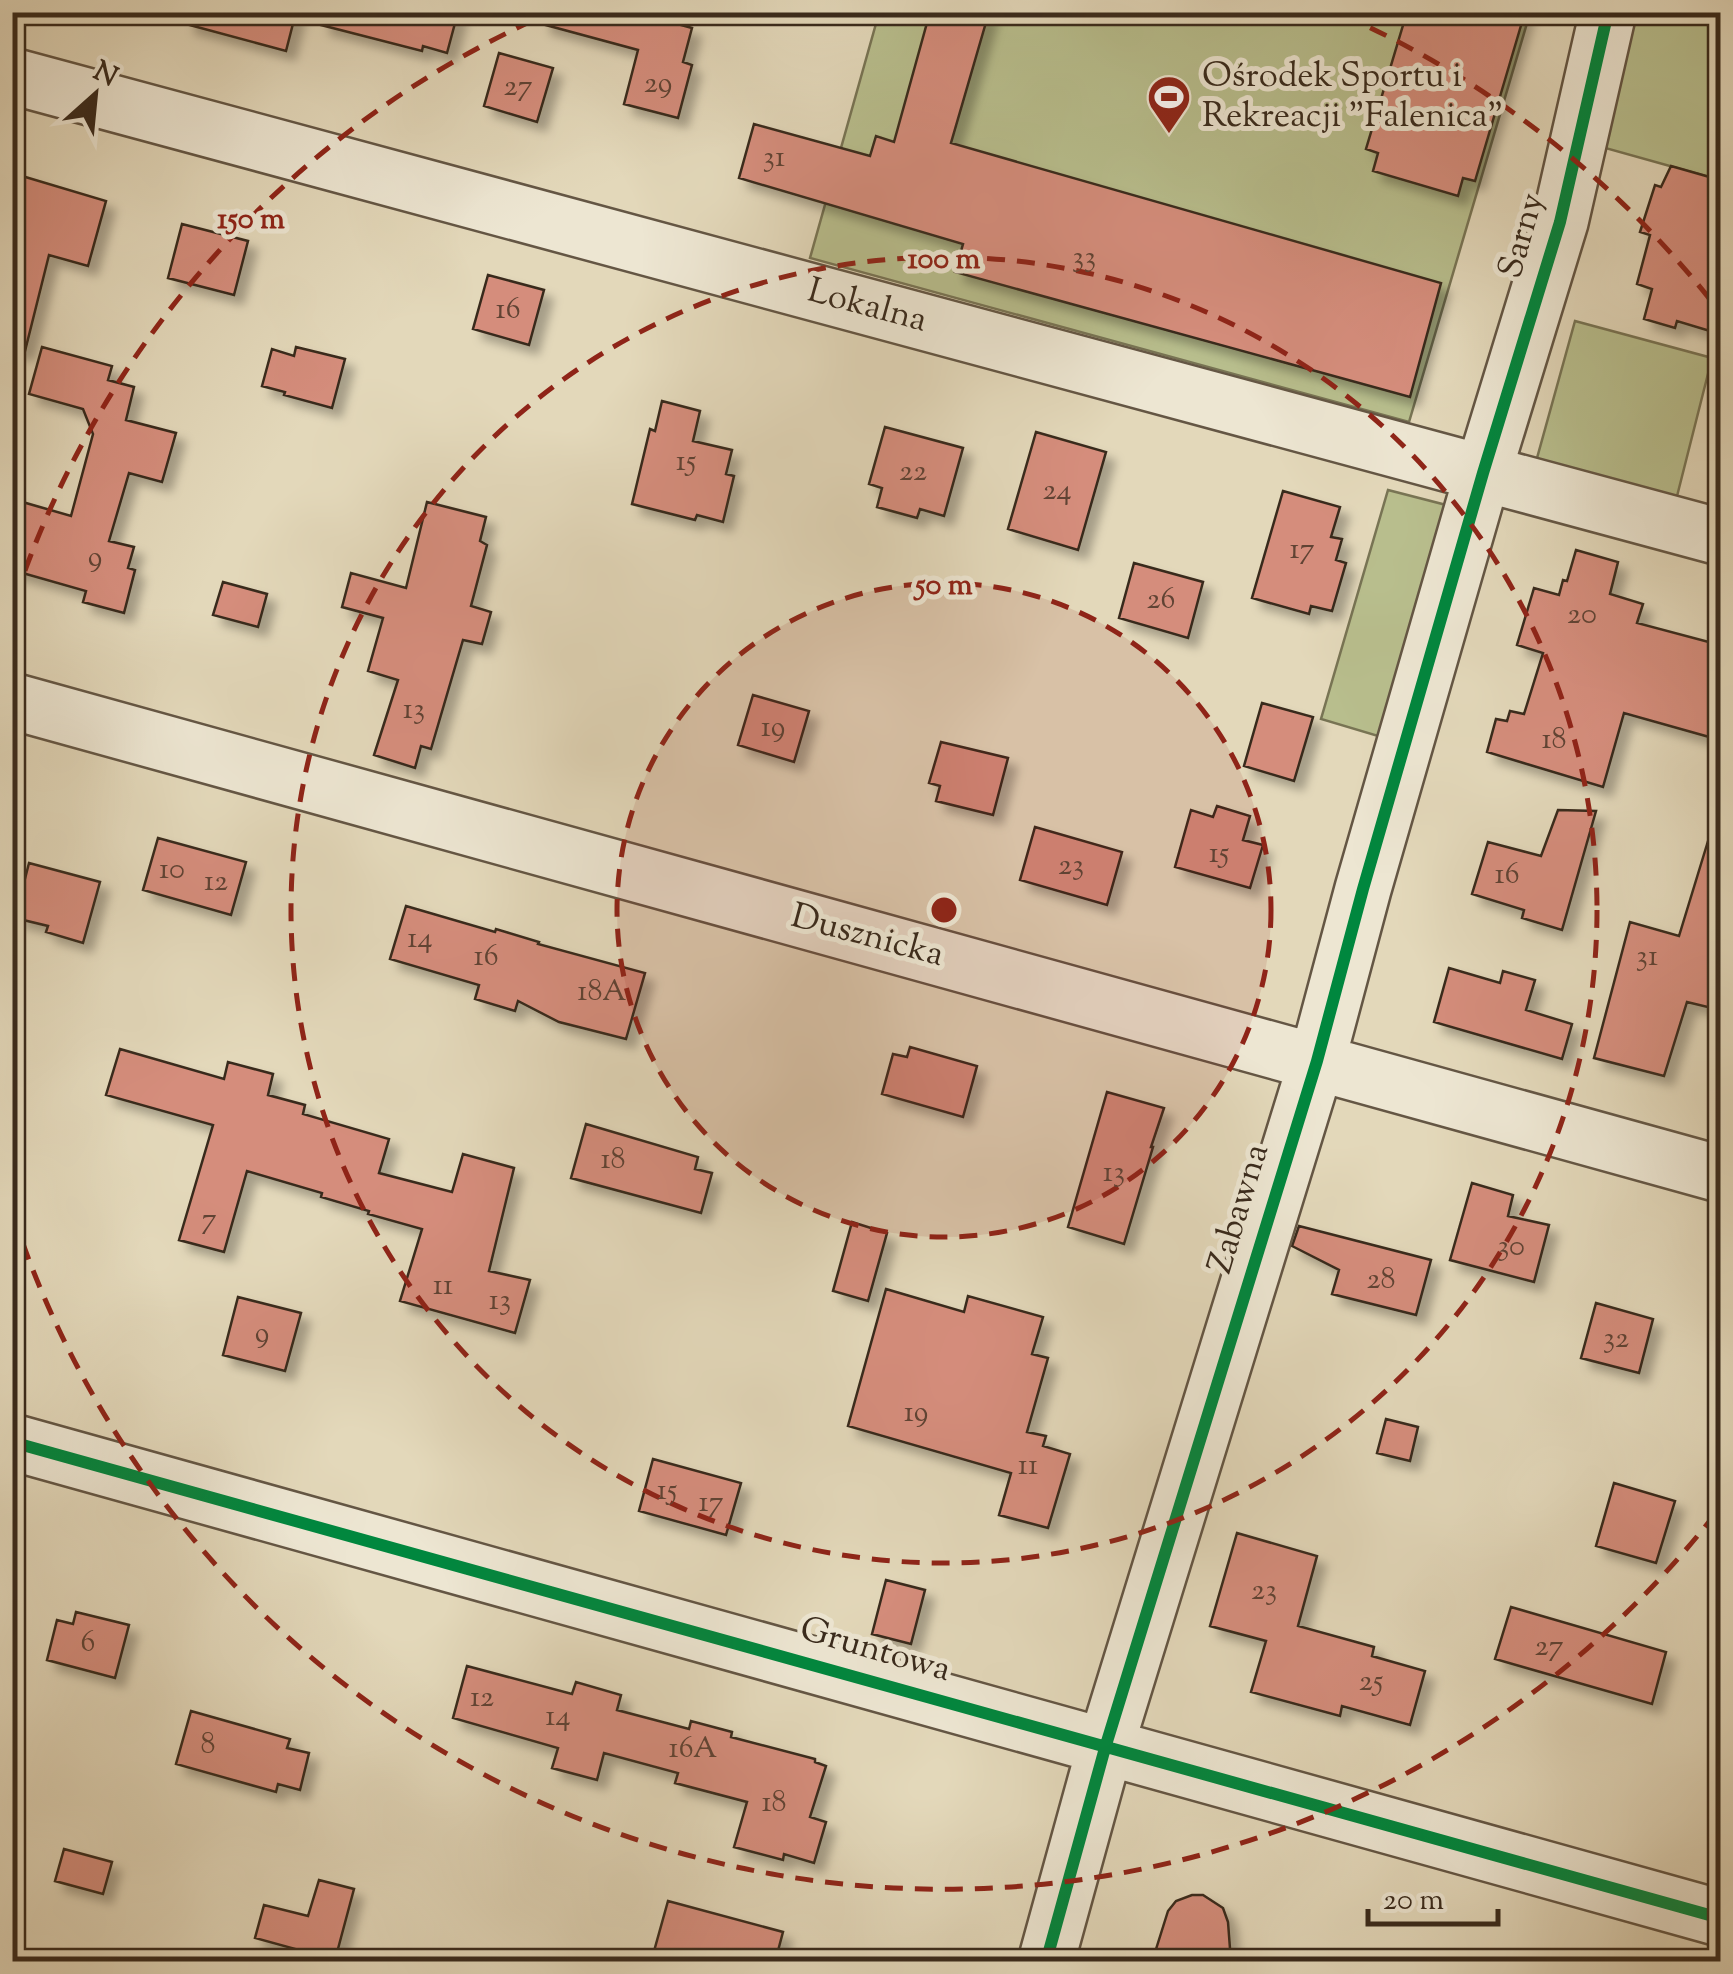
<svg xmlns="http://www.w3.org/2000/svg" width="1733" height="1974" viewBox="0 0 1733 1974" font-family="'Sorts Mill Goudy',serif">
	<style>
		.green { fill: #b8be8d; stroke: #787454; stroke-width: 2.5 }
		.building { fill: #d58d7b; stroke: #392a1c; stroke-width: 2.5; filter: url(#shadow) }
		.lines { fill: none; stroke-linecap: round; stroke-linejoin: round }
		.minor-casing { stroke: #645644; stroke-width: 60 }
		.minor { stroke: #ede6d2; stroke-width: 55 }
		.cycleway-casing { stroke: #ede6d2; stroke-width: 19 }
		.cycleway { stroke: #00873e; stroke-width: 12 }
		.ring { fill: none; stroke: #8f2418; stroke-width: 5; stroke-dasharray: 18 12 }
		.labels { text-anchor: middle; dominant-baseline: central; stroke-width: 10; stroke-linejoin: round; paint-order: stroke }
		.number-label { font-size: 30px; fill: #604334 }
		.poi-label { font-size: 35px; fill: #392a1c; stroke: #ede6d2; text-anchor: start }
		.street-label { font-size: 35px; fill: #392a1c; stroke: #ede6d2 }
		.centre { fill: #8f2418; stroke: #ede6d2; stroke-width: 5 }
		.ring-label { font-size: 30px; text-anchor: middle; font-weight: bold; fill: #8f2418; stroke: #ede6d2; stroke-width: 10; stroke-linejoin: round; paint-order: stroke }
	</style>
	<defs>
		<filter id="shadow"><feDropShadow dx="9" dy="9" stdDeviation="5" flood-color="#0004"/></filter>
	</defs>
	<rect width="100%" height="100%" fill="#e3d8ba"/>
	<filter id="stains"><feTurbulence type="fractalNoise" baseFrequency=".002" numOctaves="4"/><feColorMatrix values="0 0 0 0 .2 0 0 0 0 .09 0 0 0 0 .02 0 0 0 .5 -.17"/></filter>
	<radialGradient id="worn" r=".72"><stop offset=".6" stop-color="#630" stop-opacity="0"/><stop offset="1" stop-color="#630" stop-opacity=".3"/></radialGradient>
	<!-- green -->
	<path class="green" d="M879,13H1530L1409,422L810,258Z
		M1634,13H1720V180L1598,146Z
		M1575,321L1712,358L1674,508L1534,469Z
		M1388,490L1450,506L1388,739L1321,719Z"/>
	<!-- building -->
	<path class="building" d="M187,12H296L286,51L186,24Z
		M323,12H458L447,53L423,46L422,51L321,25Z
		M543,12H634L692,28L683,62L692,65L678,118L624,104L638,50L542,24Z
		M930,12H989L951,143L1441,283L1410,397L955,272L963,244L739,178L754,124L870,156L876,136L894,142Z
		M1407,12H1525L1475,181L1463,178L1458,196L1373,171L1378,153L1366,149Z
		M499,53L553,68L537,122L484,106Z
		M1671,166L1720,180V334L1677,321L1675,328L1644,319L1652,289L1637,284L1650,235L1640,232L1655,185L1661,187Z
		M12,173L106,201L88,266L49,255L25,351L12,349Z
		M182,224L248,241L234,295L168,278Z
		M488,275L544,290L529,345L473,329Z
		M42,347L112,366L108,380L134,387L126,420L176,433L162,482L129,473L109,541L134,547L128,568L135,570L124,613L83,602L86,591L12,570V499L71,516L93,434L83,409L29,394Z
		M296,347L345,359L332,408L284,395L285,392L262,386L272,349L294,356Z
		M662,401L700,411L693,441L732,450L726,474L734,476L723,522L697,515L695,520L632,504L650,429L655,431Z
		M885,427L963,448L944,516L920,509L917,518L877,507L882,488L869,484Z
		M1036,432L1106,452L1078,550L1008,529Z
		M1283,491L1340,507L1331,537L1342,539L1336,560L1346,563L1332,611L1311,606L1309,614L1252,598Z
		M427,502L486,517L480,541L487,545L471,606L491,612L482,644L463,640L431,749L421,746L415,768L374,755L398,680L368,671L383,618L342,607L351,573L406,588Z
		M1576,550L1618,562L1610,594L1643,604L1637,623L1720,645V740L1624,713L1603,787L1487,752L1496,719L1507,721L1510,711L1524,714L1543,653L1517,645L1534,588L1559,595L1563,580L1567,581Z
		M1134,563L1203,582L1188,638L1119,618Z
		M223,582L267,594L258,627L213,615Z
		M753,695L809,711L794,762L738,745Z
		M1262,703L1313,717L1294,781L1244,766Z
		M941,742L1008,758L993,815L936,801L940,786L929,783Z
		M1217,806L1250,816L1243,840L1263,845L1250,888L1175,867L1191,810L1213,817Z
		M1558,810L1596,811L1562,930L1522,918L1524,910L1472,894L1488,842L1541,856Z
		M1035,827L1122,852L1107,905L1020,880Z
		M1712,828L1720,829V1010L1687,1002L1664,1076L1594,1058L1630,922L1679,936Z
		M158,838L246,862L231,915L143,890Z
		M29,863L100,882L83,943L46,932L48,926L15,918Z
		M406,906L495,932L496,929L539,942L538,944L645,973L626,1039L559,1022L518,1001L515,1011L475,999L479,985L390,959Z
		M1449,968L1500,983L1503,971L1535,980L1526,1010L1572,1024L1562,1059L1434,1022Z
		M910,1047L977,1066L963,1117L882,1094L893,1054L907,1057Z
		M120,1049L224,1079L228,1062L273,1074L268,1095L305,1105L303,1114L389,1139L379,1173L452,1192L463,1154L514,1168L489,1271L530,1280L515,1333L400,1301L422,1229L368,1214L369,1211L321,1197L322,1193L247,1171L224,1252L179,1240L213,1125L106,1095Z
		M1107,1092L1164,1108L1151,1147H1153L1124,1244L1068,1227Z
		M586,1124L698,1157L695,1169L712,1173L701,1213L571,1178Z
		M1472,1183L1513,1195L1508,1216L1549,1225L1534,1282L1450,1260Z
		M852,1222L887,1233L868,1301L833,1291Z
		M1299,1226L1431,1260L1416,1315L1332,1294L1339,1270L1292,1246Z
		M886,1289L964,1312L968,1296L1043,1317L1032,1354L1048,1358L1027,1432L1046,1436L1043,1446L1070,1454L1048,1528L999,1515L1011,1473L848,1426Z
		M238,1297L301,1313L285,1371L223,1355Z
		M1596,1303L1653,1319L1639,1373L1581,1358Z
		M1386,1419L1418,1427L1410,1461L1377,1453Z
		M653,1459L741,1483L726,1535L639,1511Z
		M1614,1483L1675,1501L1656,1563L1596,1546Z
		M1237,1533L1317,1556L1298,1626L1374,1647L1372,1656L1425,1671L1410,1725L1342,1706L1340,1716L1251,1692L1266,1641L1210,1626Z
		M886,1580L925,1590L911,1644L872,1634Z
		M1511,1607L1666,1652L1652,1704L1495,1659Z
		M76,1612L129,1625L115,1678L47,1660L57,1620L73,1624Z
		M467,1666L572,1694L576,1682L621,1695L617,1710L689,1729L691,1721L732,1732L731,1737L815,1759V1762L826,1766L810,1817L826,1822L814,1863L784,1854L783,1860L734,1847L747,1802L675,1783L678,1773L604,1753L597,1780L552,1768L558,1748L453,1718Z
		M191,1711L290,1739L287,1748L309,1753L300,1790L278,1784L276,1792L176,1764Z
		M64,1849L112,1862L103,1894L55,1881Z
		M319,1880L354,1889L335,1960L255,1938L264,1905L308,1916Z
		M1192,1895H1203L1223,1908L1228,1922L1231,1962H1152L1168,1911L1176,1901Z
		M668,1901L783,1932L775,1962H651Z"/>
	<g class="lines">
		<!-- minor casing -->
		<g class="minor-casing">
			<path id="minor" d="M12,76L1720,537
				M12,701L1720,1174
				M12,1442L1720,1918
				M1046,1962L1105,1748L1317,1061L1363,889L1483,473L1560,222L1608,12"/>
		</g>
		<!-- minor -->
		<use href="#minor" class="minor"/>
		<!-- cycleway casing -->
		<g class="cycleway-casing">
			<path id="cycleway" d="M12,1442L1720,1918
				M1046,1962L1105,1748L1317,1061L1363,889L1483,473L1560,222L1608,12"/>
		</g>
		<!-- cycleway -->
		<use href="#cycleway" class="cycleway"/>
	</g>
	<!-- distance rings -->
	<circle cx="944" cy="910" r="327" fill="#8f2418" fill-opacity=".12"/>
	<g class="ring">
		<circle cx="944" cy="910" r="327"/>
		<circle cx="944" cy="910" r="653"/>
		<path d="M1716 1513A980 980 0 0 1 15 1221M15 599A980 980 0 0 1 545 15M1343 15A980 980 0 0 1 1716 307"/>
	</g>
	<!-- icons -->
	<defs>
		<g id="stadium-pin" transform="scale(2.25)"><path d="M0 17L-7.5 6A9.5 9.5 0 1 1 7.5 6Z" fill="#8f2418" stroke="#ede6d2"/><path d="M0-5a6.5 5 0 1 0 0 10a6.5 5 0 1 0 0-10ZM-3.5-1.8h7v3.6h-7Z" fill="#fff"/></g>
	</defs>
	<g fill-rule="evenodd">
		<use href="#stadium-pin" x="1169" y="97"/>
	</g>
	<g class="labels">
		<!-- number labels -->
		<g class="number-label">
			<text x="658" y="84">29</text>
			<text x="518" y="87">27</text>
			<text x="774" y="158">31</text>
			<text x="1084" y="258">33</text>
			<text x="508" y="310">16</text>
			<text x="686" y="462">15</text>
			<text x="913" y="472">22</text>
			<text x="1057" y="491">24</text>
			<text x="1302" y="550">17</text>
			<text x="95" y="558">9</text>
			<text x="1161" y="600">26</text>
			<text x="1582" y="615">20</text>
			<text x="414" y="710">13</text>
			<text x="773" y="728">19</text>
			<text x="1554" y="740">18</text>
			<text x="1219" y="854">15</text>
			<text x="1071" y="866">23</text>
			<text x="172" y="870">10</text>
			<text x="1507" y="875">16</text>
			<text x="216" y="882">12</text>
			<text x="420" y="939">14</text>
			<text x="486" y="957">16</text>
			<text x="1647" y="957">31</text>
			<text x="602" y="992">18A</text>
			<text x="613" y="1160">18</text>
			<text x="1114" y="1173">13</text>
			<text x="209" y="1220">7</text>
			<text x="1511" y="1247">30</text>
			<text x="1381" y="1280">28</text>
			<text x="443" y="1286">11</text>
			<text x="500" y="1301">13</text>
			<text x="262" y="1334">9</text>
			<text x="1616" y="1339">32</text>
			<text x="916" y="1413">19</text>
			<text x="1028" y="1466">11</text>
			<text x="667" y="1491">15</text>
			<text x="711" y="1503">17</text>
			<text x="1264" y="1591">23</text>
			<text x="88" y="1643">6</text>
			<text x="1549" y="1647">27</text>
			<text x="1371" y="1682">25</text>
			<text x="482" y="1698">12</text>
			<text x="558" y="1717">14</text>
			<text x="208" y="1745">8</text>
			<text x="693" y="1749">16A</text>
			<text x="774" y="1803">18</text>
		</g>
		<!-- poi labels -->
		<g class="poi-label">
			<text x="1202" y="77">Ośrodek Sportu i<tspan x="1202" dy="40">Rekreacji "Falenica"</tspan></text>
		</g>
		<!-- street labels -->
		<g class="street-label">
			<text transform="translate(1523 236) rotate(-74)">Sarny</text>
			<text transform="translate(867 307) rotate(15)">Lokalna</text>
			<text transform="translate(867 937) rotate(15)">Dusznicka</text>
			<text transform="translate(1240 1209) rotate(-73)">Zabawna</text>
			<text transform="translate(875 1651) rotate(16)">Gruntowa</text>
		</g>
	</g>
	<circle cx="944" cy="910" r="15" class="centre"/>
	<g class="ring-label">
		<text x="251" y="228">150 m</text>
		<text x="944" y="268">100 m</text>
		<text x="944" y="594">50 m</text>
	</g>
	<!-- margin -->
	<rect width="1733" height="1974" fill="none" stroke="#e3d8ba" stroke-width="50"/>
	<rect x="15" y="15" width="1703" height="1944" fill="none" stroke="#392a1c" stroke-width="5"/>
	<rect x="25" y="25" width="1683" height="1924" fill="none" stroke="#392a1c" stroke-width="2.5"/>
	<!-- north arrow -->
	<g transform="translate(95 95) rotate(27)" stroke="#ede6d2" stroke-width="8" paint-order="stroke">
	<path d="M0-8L18 38L0 25L-18 38Z" fill="#392a1c"/>
	<text y="-15" font-size="28" font-weight="bold" text-anchor="middle" fill="#392a1c">N</text>
	</g>
	<!-- scale -->
	<path d="M1368 1909v15h130v-15" fill="none" stroke="#392a1c" stroke-width="5"/>
	<text x="1383" y="1909" font-size="30" fill="#392a1c" stroke="#ede6d2" stroke-width="8" paint-order="stroke">20 m</text>
	<rect width="100%" height="100%" filter="url(#stains)"/>
	<rect width="100%" height="100%" fill="url(#worn)"/>
</svg>
